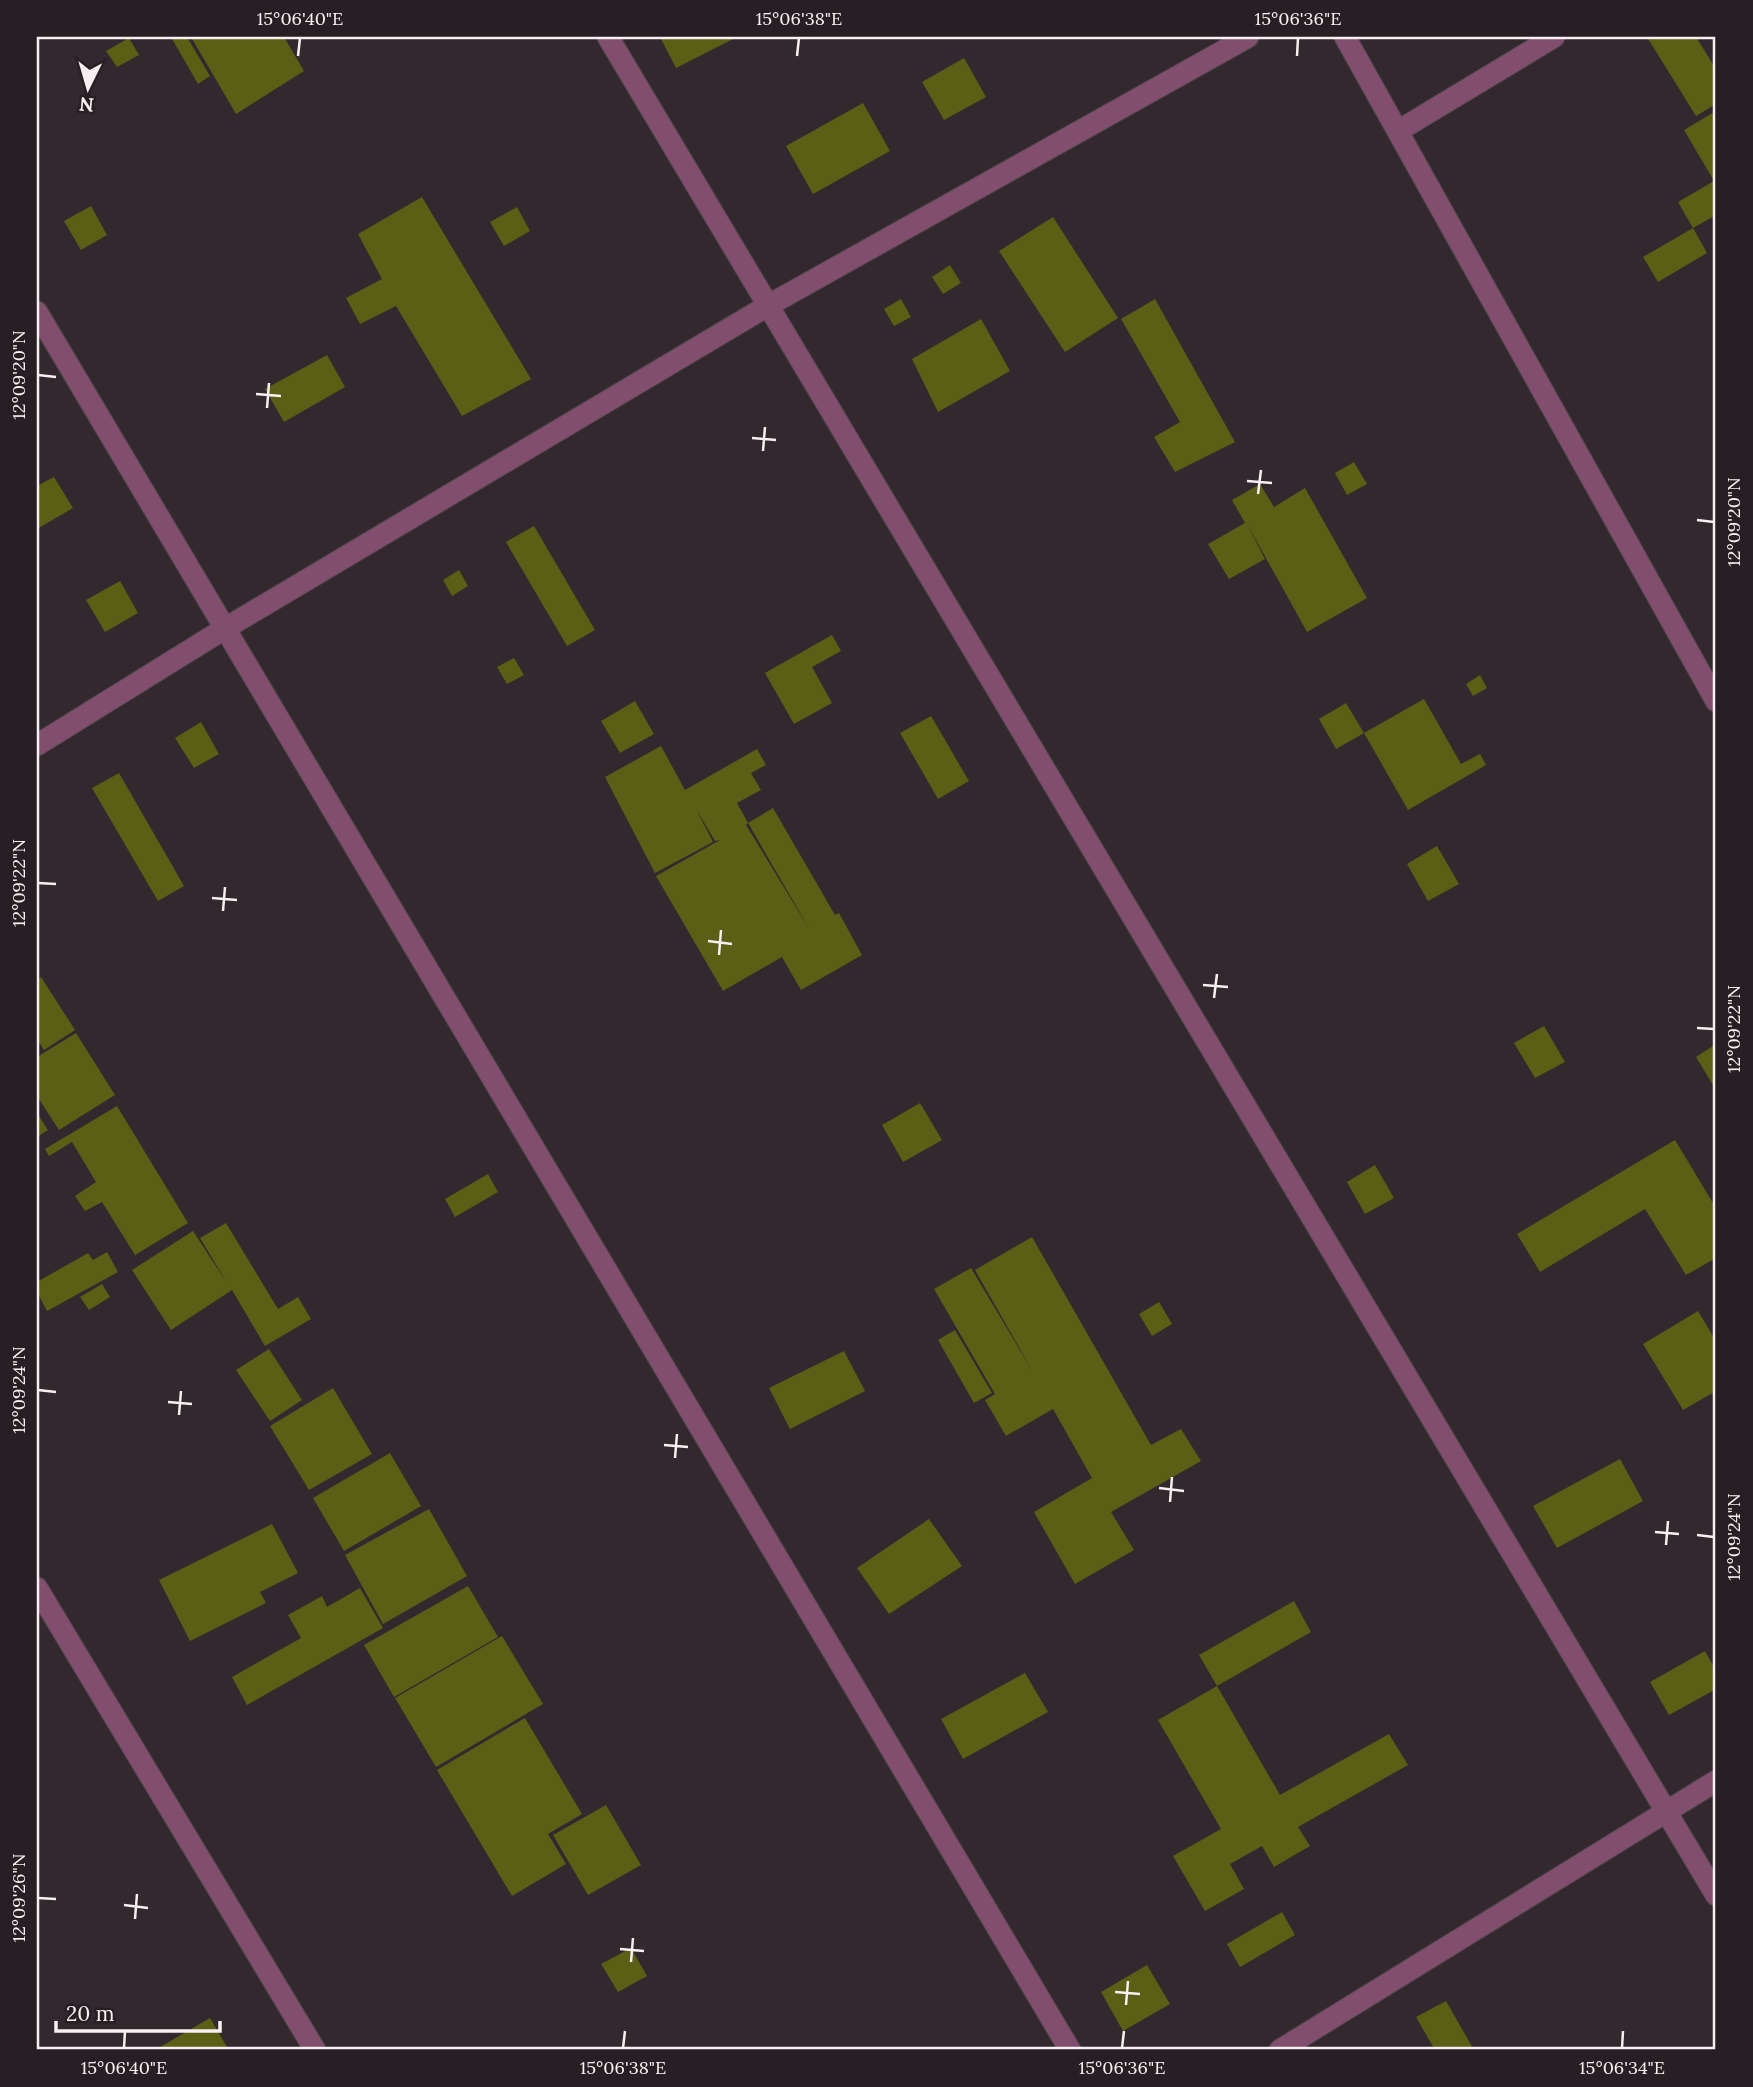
<svg xmlns="http://www.w3.org/2000/svg" width="1753" height="2087" viewBox="0 0 1753 2087" font-family="Lora,serif">
	<style>
		.building { fill: #595f14 }
		.lines { fill: none; stroke-linecap: round; stroke-linejoin: round }
		.minor-casing { stroke: #4d444a; stroke-width: 23 }
		.minor { stroke: #814e6d; stroke-width: 21 }
		.ticks { fill: none; stroke: #f6f0f3; stroke-width: 2.5 }
		.neatline { fill: none; stroke: #f6f0f3; stroke-width: 2.5 }
		.ticks-label { font-size: 18px; text-anchor: middle; fill: #f6f0f3 }
	</style>
	<rect width="100%" height="100%" fill="#32282e"/>
	<!-- building -->
	<path class="building" d="M171,37H187L210,76L198,84Z
		M191,37H284L304,71L236,114Z
		M660,37H737L676,68Z
		M1647,37H1696L1716,69V104L1696,116Z
		M129,38L139,55L117,67L106,51Z
		M964,58L986,97L944,120L922,82Z
		M863,103L890,151L813,194L786,146Z
		M1716,111V215L1693,228L1678,202L1714,181L1684,130Z
		M422,197L531,379L462,416L396,306L360,324L346,298L382,279L358,234Z
		M91,206L107,235L81,250L64,221Z
		M517,207L530,231L504,246L490,222Z
		M1053,217L1118,318L1065,352L999,251Z
		M1693,228L1707,253L1658,282L1643,257Z
		M950,265L961,283L943,294L932,277Z
		M901,299L911,317L894,326L884,309Z
		M1155,299L1235,442L1175,472L1154,437L1180,422L1121,319Z
		M981,319L1010,371L938,412L912,359Z
		M327,355L345,387L284,422L265,389Z
		M1354,462L1367,484L1347,495L1335,473Z
		M54,477L73,508L37,529V486Z
		M1260,484L1274,507L1305,488L1367,598L1307,632L1246,522L1265,559L1229,579L1208,544L1245,523L1232,500Z
		M534,526L595,630L567,646L506,542Z
		M459,570L468,586L452,596L443,580Z
		M120,581L138,613L105,632L86,600Z
		M832,635L841,651L812,667L832,703L794,724L765,673Z
		M514,658L524,675L507,684L497,667Z
		M1480,675L1487,688L1473,696L1466,684Z
		M1424,699L1461,764L1480,754L1486,765L1408,810L1364,733L1336,749L1319,719L1346,703L1364,733Z
		M635,701L654,734L620,753L601,721Z
		M931,716L969,781L938,799L900,733Z
		M201,722L219,754L194,768L175,738Z
		M661,746L685,790L757,749L766,765L751,773L761,790L737,803L748,823L746,825L810,930L748,823L773,808L835,915L839,913L862,955L801,990L782,957L723,991L656,876L720,840L715,841L696,809L713,842L655,873L605,777Z
		M119,773L184,886L158,901L92,788Z
		M1437,846L1459,884L1428,901L1407,864Z
		M41,977L75,1030L44,1050L37,1039V980Z
		M1544,1026L1565,1062L1535,1078L1514,1043Z
		M76,1033L115,1095L59,1130L37,1096V1057Z
		M1716,1044V1090L1696,1057Z
		M920,1103L942,1140L903,1162L882,1125Z
		M117,1106L188,1223L135,1255L102,1202L85,1211L75,1196L96,1182L72,1142L49,1156L45,1149Z
		M37,1113L48,1130L37,1137Z
		M1675,1140L1716,1208V1258L1686,1275L1645,1209L1540,1272L1517,1234Z
		M1375,1165L1394,1198L1365,1214L1347,1182Z
		M488,1174L498,1192L455,1217L445,1199Z
		M226,1223L278,1309L298,1297L311,1319L265,1346L232,1290L171,1330L132,1270L193,1231L227,1283L200,1238Z
		M1032,1237L1151,1445L1181,1429L1201,1461L1111,1512L1134,1550L1075,1584L1034,1512L1092,1478L1053,1409L1006,1436L985,1400L995,1394L934,1289L971,1268L1033,1372L975,1270Z
		M107,1252L118,1272L47,1311L37,1292V1282L88,1253L93,1260Z
		M102,1284L110,1297L89,1310L80,1297Z
		M1159,1302L1172,1324L1152,1336L1139,1314Z
		M1698,1311L1716,1341V1391L1683,1410L1643,1344Z
		M955,1330L992,1393L974,1403L938,1340Z
		M269,1349L302,1400L270,1421L236,1370Z
		M844,1351L865,1391L790,1429L769,1388Z
		M333,1388L372,1454L309,1490L270,1426Z
		M390,1453L421,1506L344,1551L313,1498Z
		M1620,1459L1643,1501L1557,1548L1533,1506Z
		M429,1509L467,1576L383,1624L345,1555Z
		M929,1519L962,1566L889,1614L857,1568Z
		M272,1524L298,1573L260,1592L266,1603L190,1641L159,1580Z
		M468,1586L498,1637L394,1697L364,1645Z
		M360,1588L383,1628L247,1705L232,1677L301,1638L288,1615L322,1596L327,1607Z
		M1294,1601L1311,1632L1217,1686L1280,1795L1389,1734L1408,1765L1298,1827L1310,1846L1274,1867L1262,1846L1230,1864L1244,1889L1205,1911L1173,1856L1221,1829L1158,1720L1217,1686L1199,1655Z
		M502,1636L543,1704L436,1767L395,1698Z
		M1705,1651L1716,1671V1689L1669,1715L1650,1682Z
		M1025,1673L1048,1712L963,1759L941,1719Z
		M525,1718L582,1814L548,1834L566,1864L512,1896L437,1770Z
		M606,1805L641,1865L588,1895L553,1835Z
		M1282,1912L1295,1935L1240,1967L1227,1944Z
		M631,1948L647,1976L618,1992L601,1964Z
		M1147,1965L1170,2004L1123,2031L1101,1992Z
		M1446,2001L1474,2050H1435L1416,2017Z
		M210,2018L227,2047L221,2050H155Z"/>
	<g class="lines">
		<!-- minor casing -->
		<g class="minor-casing">
			<path id="minor" d="M608,37L1716,1895
				M1345,37L1716,701
				M1398,131L1554,37
				M37,312L1070,2050
				M37,745L224,629L769,305L1248,37
				M37,1588L315,2050
				M1280,2050L1716,1781"/>
		</g>
		<!-- minor -->
		<use href="#minor" class="minor"/>
	</g>
	<!-- ticks -->
	<path class="ticks" d="M298,56L300,38M797,56L799,38M1297,56L1298,38M38,375L56,377M256,394L281,396M267,408L269,383M752,438L776,440M763,451L765,427M1247,481L1272,483M1258,494L1261,470M1697,520L1714,522M38,883L56,884M212,898L237,900M223,911L225,887M708,941L732,944M719,955L721,930M1203,985L1228,987M1214,998L1217,974M1697,1028L1714,1029M38,1390L56,1392M168,1402L192,1404M179,1415L181,1391M664,1445L688,1447M675,1458L677,1434M1159,1488L1184,1491M1170,1502L1172,1477M1655,1532L1679,1534M1697,1535L1714,1537M1666,1545L1668,1521M38,1898L56,1899M124,1905L148,1908M135,1919L137,1894M620,1949L644,1951M631,1962L633,1938M1115,1992L1140,1994M1126,2005L1128,1981M124,2048L125,2031M623,2048L625,2031M1122,2048L1124,2031M1622,2048L1623,2031"/>
	<!-- border -->
	<rect width="1753" height="2087" fill="none" stroke="#281f24" stroke-width="77"/>
	<!-- north arrow -->
	<g transform="translate(88 88) rotate(185)" stroke="#281f24" stroke-width="5" paint-order="stroke">
	<path d="M0-5L12 26L0 18L-12 26Z" fill="#f6f0f3"/>
	<text y="-10" font-size="19" font-weight="bold" text-anchor="middle" fill="#f6f0f3">N</text>
	</g>
	<!-- scale -->
	<path d="M56 2021v10h164v-10" fill="none" stroke="#f6f0f3" stroke-width="3.5"/>
	<text x="66" y="2021" font-size="21" fill="#f6f0f3" stroke="#281f24" stroke-width="5" paint-order="stroke">20 m</text>
	<rect x="38" y="38" width="1676" height="2010" class="neatline"/>
	<g class="ticks-label">
		<text x="300" y="25">15°06'40"E</text>
		<text x="799" y="25">15°06'38"E</text>
		<text x="1298" y="25">15°06'36"E</text>
		<text transform="translate(19 375) rotate(-90)" y="6">12°09'20"N</text>
		<text transform="translate(1734 522) rotate(-90)" y="6">12°09'20"N</text>
		<text transform="translate(19 883) rotate(-90)" y="6">12°09'22"N</text>
		<text transform="translate(1734 1029) rotate(-90)" y="6">12°09'22"N</text>
		<text transform="translate(19 1390) rotate(-90)" y="6">12°09'24"N</text>
		<text transform="translate(1734 1537) rotate(-90)" y="6">12°09'24"N</text>
		<text transform="translate(19 1898) rotate(-90)" y="6">12°09'26"N</text>
		<text x="124" y="2074">15°06'40"E</text>
		<text x="623" y="2074">15°06'38"E</text>
		<text x="1122" y="2074">15°06'36"E</text>
		<text x="1622" y="2074">15°06'34"E</text>
	</g>
</svg>
